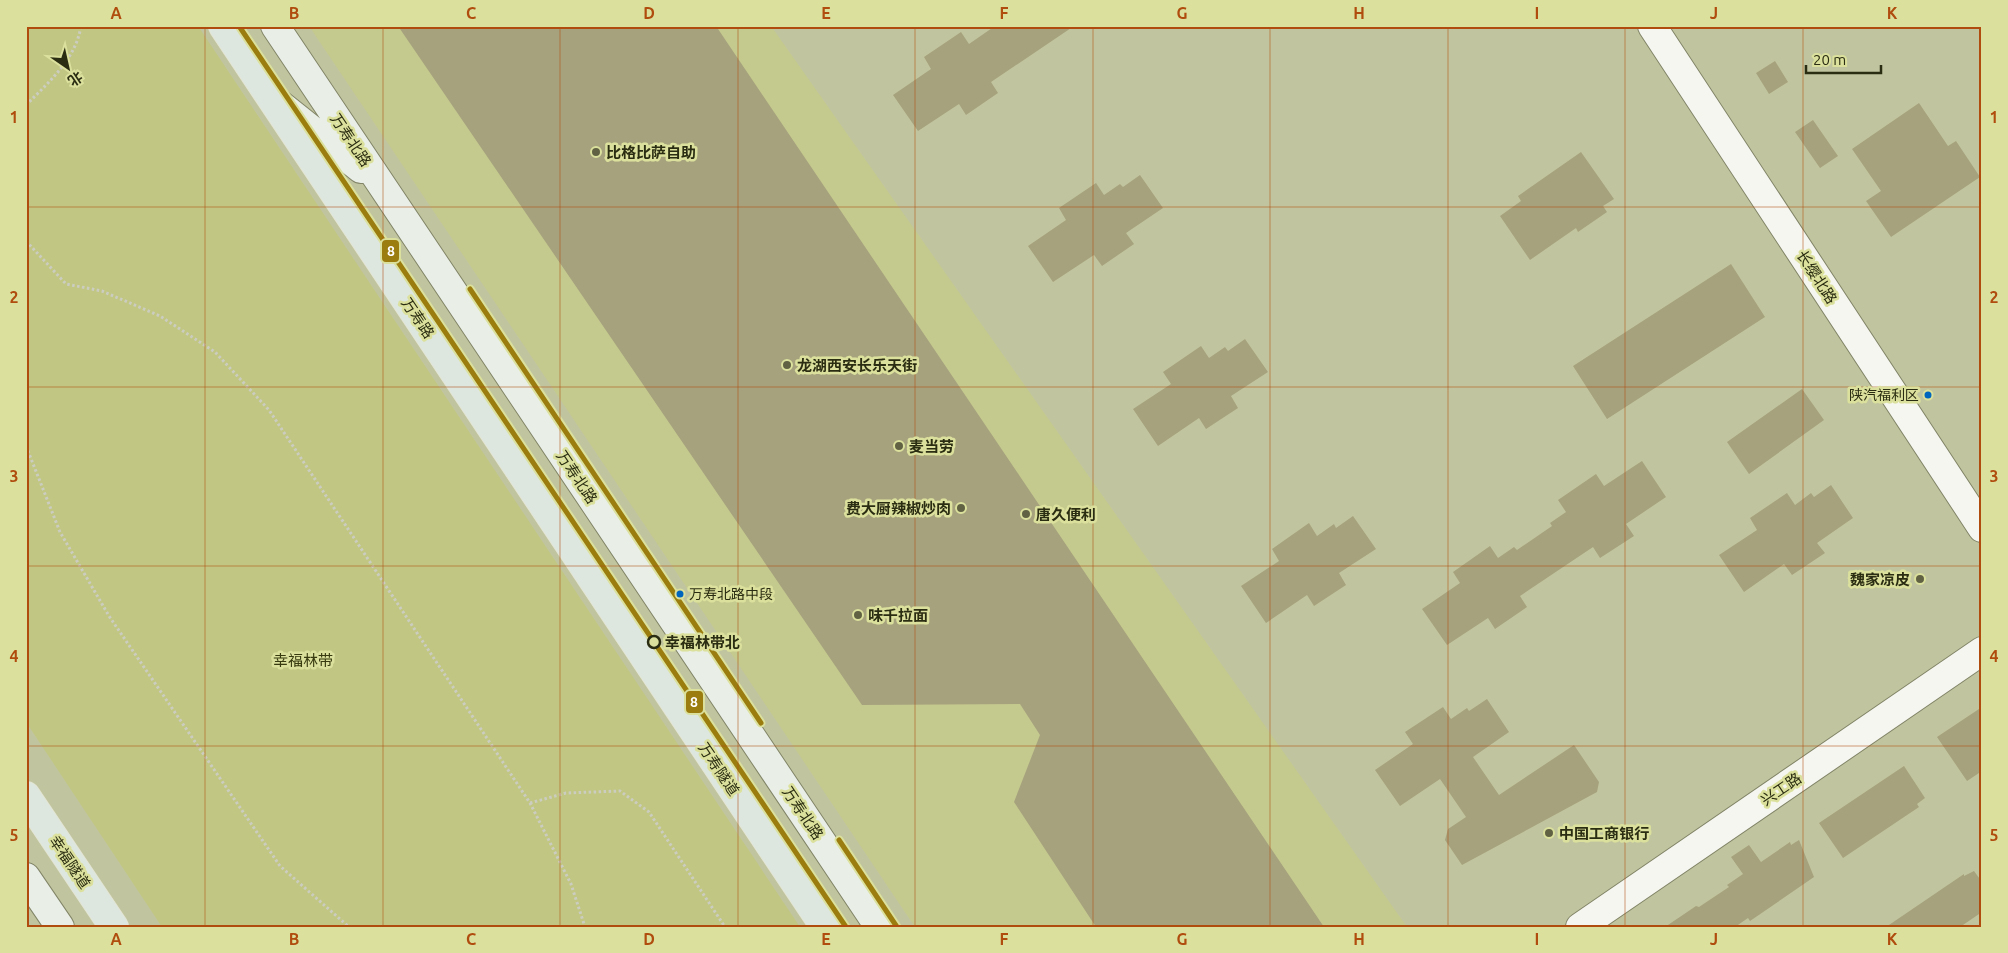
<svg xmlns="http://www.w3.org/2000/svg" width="2008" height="953" viewBox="0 0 2008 953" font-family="Ubuntu,'Noto Sans SC',sans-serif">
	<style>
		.built { fill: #c4c98e }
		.green { fill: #c1c683 }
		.building { fill: #a6a27d }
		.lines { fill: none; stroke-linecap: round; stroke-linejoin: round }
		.tertiary-casing { stroke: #828567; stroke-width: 30 }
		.secondary-casing { stroke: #828567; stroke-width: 30 }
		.primary-casing { stroke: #e3e5d4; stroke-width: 30 }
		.path { stroke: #cccdc1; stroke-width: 3; stroke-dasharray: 2.5 2.5; stroke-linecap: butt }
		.tertiary { stroke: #f6f6f1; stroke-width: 28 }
		.secondary { stroke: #e9efe7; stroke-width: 28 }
		.primary { stroke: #dde7df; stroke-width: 28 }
		.metro-1-casing { stroke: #dbe19c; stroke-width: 9 }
		.metro-1 { stroke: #9b7c0e; stroke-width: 5 }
		.grid { fill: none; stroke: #af4c0e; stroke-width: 1; stroke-opacity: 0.55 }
		.poi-dot { fill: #606243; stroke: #dbe19c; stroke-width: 2 }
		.bus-dot { fill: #0065bd; stroke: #dbe19c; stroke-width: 2 }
		.stop-dot { fill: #dbe19c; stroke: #2b2d12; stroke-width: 2.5 }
		.labels { text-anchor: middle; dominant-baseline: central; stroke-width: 5; stroke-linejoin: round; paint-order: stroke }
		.bus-label { font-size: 14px; fill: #2b2d12; stroke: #dbe19c; text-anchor: end }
		.street-label { font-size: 15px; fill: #2b2d12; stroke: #dbe19c }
		.poi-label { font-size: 15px; font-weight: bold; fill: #2b2d12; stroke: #dbe19c; text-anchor: start }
		.stop-label { font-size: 15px; font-weight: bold; fill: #2b2d12; stroke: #dbe19c; text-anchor: start }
		.park-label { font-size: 15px; fill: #383a10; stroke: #dbe19c }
		.line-badge { stroke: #dbe19c; stroke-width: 2 }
		.badge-label { font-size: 14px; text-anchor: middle; font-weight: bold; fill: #fff }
		.neatline { fill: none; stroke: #af4c0e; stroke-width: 2 }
		.grid-label { font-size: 16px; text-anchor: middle; font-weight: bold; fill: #af4c0e }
	</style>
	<rect width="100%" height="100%" fill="#c1c59f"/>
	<!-- built -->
	<path class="built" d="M309,26H771L1407,927H915Z"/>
	<!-- green -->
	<path class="green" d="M26,26H198L800,927H162L26,722Z"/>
	<!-- building -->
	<path class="building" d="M398,26H716L1324,927H1096L1014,802L1040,735L1020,704L862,705Z
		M995,26H1074L991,82L998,93L966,115L959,104L918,131L893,95L931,69L924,57L961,32L969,44Z
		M1775,61L1788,82L1769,94L1756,73Z
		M1919,103L1948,146L1956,141L1980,177L1891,237L1866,201L1881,191L1852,149Z
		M1813,120L1838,156L1820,168L1795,132Z
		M1581,152L1614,199L1603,206L1607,212L1578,232L1576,228L1530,260L1500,216L1521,201L1518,196Z
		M1140,175L1163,208L1126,233L1134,244L1102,266L1094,255L1053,282L1028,246L1066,220L1059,208L1096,183L1104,195L1120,184L1123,187Z
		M1731,264L1765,317L1607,419L1573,366Z
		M1245,339L1268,372L1231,396L1238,408L1206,429L1199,418L1158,446L1133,409L1171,384L1163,372L1201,346L1209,358L1225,347L1228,351Z
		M1802,389L1824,420L1749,474L1727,442Z
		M1642,461L1666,497L1626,524L1634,536L1600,558L1593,547L1520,596L1527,607L1495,629L1488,618L1447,645L1422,609L1460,583L1453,572L1490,546L1498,558L1514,547L1517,550L1552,526L1550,523L1566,512L1558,500L1596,474L1604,486Z
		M1831,485L1853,518L1817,543L1825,553L1792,575L1784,564L1744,592L1719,555L1757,530L1750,518L1787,493L1795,505L1811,493L1814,497Z
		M1353,516L1376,549L1339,573L1346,585L1314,606L1307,595L1266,623L1241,586L1279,561L1272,549L1309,523L1317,536L1334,524L1336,528Z
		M1487,699L1509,732L1473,757L1499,795L1574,745L1599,782L1597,792L1462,865L1445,840L1448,829L1466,817L1440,779L1400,806L1375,770L1413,744L1405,732L1443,707L1451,719L1467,708L1469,711Z
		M1982,707V771L1967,781L1937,737Z
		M1904,766L1925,798L1917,804L1919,807L1843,858L1819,823Z
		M1799,840L1814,877L1750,921L1748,918L1735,927H1665L1696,906L1699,907L1729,887L1727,885L1743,874L1731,857L1749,845L1761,862L1790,842L1791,845Z
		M1974,871L1982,882V912L1960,927H1886L1964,874V876Z"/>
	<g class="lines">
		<!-- tertiary casing -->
		<g class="tertiary-casing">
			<path id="tertiary" d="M1652,26L1982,528
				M1580,927L1982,651"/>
		</g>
		<!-- secondary casing -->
		<g class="secondary-casing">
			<path id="secondary" d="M275,26L879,927
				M277,102L361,169
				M26,877L60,927"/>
		</g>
		<!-- primary casing -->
		<g class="primary-casing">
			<path id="primary" d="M223,26L825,927
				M26,796L114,927"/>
		</g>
		<!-- path -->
		<path class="path" d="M26,105C48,83 76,59 81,26
			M26,241L66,284L102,291L160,316L215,352L269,410L530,803L571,884L585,927
			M26,446L60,532L109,616L280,866L349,927
			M530,803L566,793L620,791L649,812L725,927"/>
		<!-- tertiary -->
		<use href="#tertiary" class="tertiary"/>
		<!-- secondary -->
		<use href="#secondary" class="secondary"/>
		<!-- primary -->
		<use href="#primary" class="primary"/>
		<!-- metro-1 casing -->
		<g class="metro-1-casing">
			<path id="metro-1" d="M239,26L846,927
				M470,289L761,723
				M839,840L897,927"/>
		</g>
		<!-- metro-1 -->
		<use href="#metro-1" class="metro-1"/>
	</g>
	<!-- grid -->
	<path class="grid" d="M205,26V927M383,26V927M560,26V927M738,26V927M915,26V927M1093,26V927M1270,26V927M1448,26V927M1625,26V927M1803,26V927M26,207H1982M26,387H1982M26,566H1982M26,746H1982"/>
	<!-- markers -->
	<g class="poi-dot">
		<circle cx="596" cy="152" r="5"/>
		<circle cx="787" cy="365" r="5"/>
		<circle cx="899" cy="446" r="5"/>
		<circle cx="961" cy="508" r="5"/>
		<circle cx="1026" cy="514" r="5"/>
		<circle cx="1920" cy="579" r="5"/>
		<circle cx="858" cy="615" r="5"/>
		<circle cx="1549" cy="833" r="5"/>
	</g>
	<g class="bus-dot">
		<circle cx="1928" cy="395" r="4.5"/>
		<circle cx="680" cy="594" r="4.5"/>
	</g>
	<circle class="stop-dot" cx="654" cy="642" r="6"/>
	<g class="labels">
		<!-- bus labels -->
		<g class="bus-label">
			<text x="1919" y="395">陕汽福利区</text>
			<text x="689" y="594" text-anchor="start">万寿北路中段</text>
		</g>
		<!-- street labels -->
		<g class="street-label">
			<text transform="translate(351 140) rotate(56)">万寿北路</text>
			<text transform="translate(1817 277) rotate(57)">长缨北路</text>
			<text transform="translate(418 318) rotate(56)">万寿路</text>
			<text transform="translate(577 477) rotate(56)">万寿北路</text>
			<text transform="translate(719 769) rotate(56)">万寿隧道</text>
			<text transform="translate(1781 789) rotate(-34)">兴工路</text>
			<text transform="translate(803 813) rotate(56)">万寿北路</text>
			<text transform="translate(70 862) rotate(56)">幸福隧道</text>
		</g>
		<!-- poi labels -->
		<g class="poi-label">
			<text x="606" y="152">比格比萨自助</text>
			<text x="797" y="365">龙湖西安长乐天街</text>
			<text x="909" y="446">麦当劳</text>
			<text x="951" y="508" text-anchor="end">费大厨辣椒炒肉</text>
			<text x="1036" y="514">唐久便利</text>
			<text x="1910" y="579" text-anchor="end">魏家凉皮</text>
			<text x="868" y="615">味千拉面</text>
			<text x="1559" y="833">中国工商银行</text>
		</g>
		<!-- stop labels -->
		<g class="stop-label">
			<text x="665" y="642">幸福林带北</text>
		</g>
		<!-- park labels -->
		<g class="park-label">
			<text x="303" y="660">幸福林带</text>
		</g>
	</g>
	<g class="line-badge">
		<rect x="381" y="239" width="19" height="24" rx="5" fill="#9b7c0e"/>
		<rect x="685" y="690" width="19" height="24" rx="5" fill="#9b7c0e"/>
	</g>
	<g class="badge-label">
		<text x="391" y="256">8</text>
		<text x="694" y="707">8</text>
	</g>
	<!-- border -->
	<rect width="2008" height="953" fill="none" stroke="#dbe19c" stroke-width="55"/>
	<!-- north arrow -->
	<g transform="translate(68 68) rotate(146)" stroke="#dbe19c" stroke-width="4" paint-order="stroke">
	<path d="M0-4L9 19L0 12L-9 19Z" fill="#2b2d12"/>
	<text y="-8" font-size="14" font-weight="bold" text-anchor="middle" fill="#2b2d12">北</text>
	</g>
	<!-- scale -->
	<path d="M1806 65v8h75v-8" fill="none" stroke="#2b2d12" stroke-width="2.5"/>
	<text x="1813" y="65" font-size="15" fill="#2b2d12" stroke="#dbe19c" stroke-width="4" paint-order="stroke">20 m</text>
	<rect x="28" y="28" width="1952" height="898" class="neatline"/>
	<g class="grid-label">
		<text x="116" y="19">A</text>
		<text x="294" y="19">B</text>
		<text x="471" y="19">C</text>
		<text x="649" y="19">D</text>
		<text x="826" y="19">E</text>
		<text x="1004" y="19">F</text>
		<text x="1182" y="19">G</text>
		<text x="1359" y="19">H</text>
		<text x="1537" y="19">I</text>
		<text x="1714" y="19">J</text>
		<text x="1892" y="19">K</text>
		<text x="14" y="123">1</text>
		<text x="1994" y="123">1</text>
		<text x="14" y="303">2</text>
		<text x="1994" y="303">2</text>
		<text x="14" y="482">3</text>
		<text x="1994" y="482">3</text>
		<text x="14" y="662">4</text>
		<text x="1994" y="662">4</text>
		<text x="14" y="841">5</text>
		<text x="1994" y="841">5</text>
		<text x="116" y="945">A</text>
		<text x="294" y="945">B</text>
		<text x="471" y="945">C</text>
		<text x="649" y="945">D</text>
		<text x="826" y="945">E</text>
		<text x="1004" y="945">F</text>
		<text x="1182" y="945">G</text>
		<text x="1359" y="945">H</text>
		<text x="1537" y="945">I</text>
		<text x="1714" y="945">J</text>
		<text x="1892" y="945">K</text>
	</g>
</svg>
